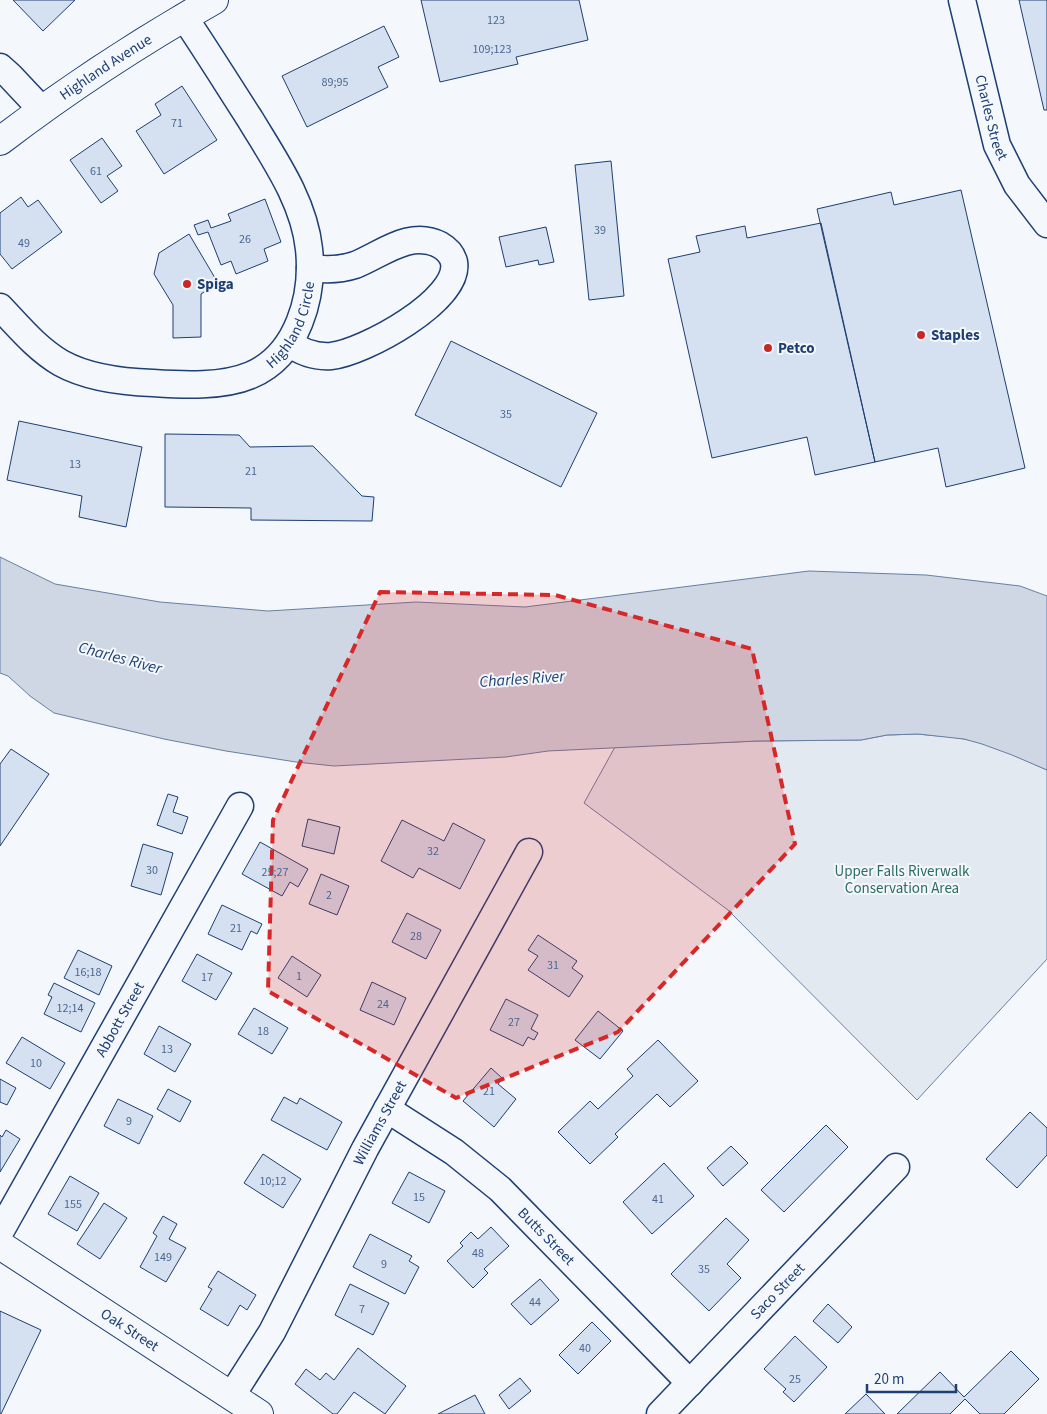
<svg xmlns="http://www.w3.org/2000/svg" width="1047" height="1414" viewBox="0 0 1047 1414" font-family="'Source Sans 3',sans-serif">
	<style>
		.green { fill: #e3e9f0; stroke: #687fa3 }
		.water { fill: #cfd7e4; stroke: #687fa3 }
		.building { fill: #d5e0f0; stroke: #1d3f73 }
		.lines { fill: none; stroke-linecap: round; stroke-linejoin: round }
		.minor-casing { stroke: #1d3f73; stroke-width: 29 }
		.tertiary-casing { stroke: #1d3f73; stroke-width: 30 }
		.secondary-casing { stroke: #1d3f73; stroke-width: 30 }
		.minor { stroke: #f4f7fb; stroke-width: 26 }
		.tertiary { stroke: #f4f7fb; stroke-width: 28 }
		.secondary { stroke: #f4f7fb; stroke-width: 28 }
		.marked { fill: #d62828; fill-opacity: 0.2; stroke: #d62828; stroke-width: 4; stroke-dasharray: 10 6; stroke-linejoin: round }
		.poi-dot { fill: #c62828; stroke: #f4f7fb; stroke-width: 2 }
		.labels { text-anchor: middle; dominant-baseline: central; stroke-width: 4; stroke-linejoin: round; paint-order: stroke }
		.number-label { font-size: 12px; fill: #4b6792 }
		.street-label { font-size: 15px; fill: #1d3f73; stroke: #f4f7fb }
		.poi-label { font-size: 15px; font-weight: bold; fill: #1d3f73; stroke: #f4f7fb; text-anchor: start }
		.park-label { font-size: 15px; fill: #2c6c60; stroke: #f4f7fb }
		.water-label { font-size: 16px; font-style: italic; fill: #1d3f73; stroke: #f4f7fb }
	</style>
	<rect width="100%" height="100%" fill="#f4f7fb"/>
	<!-- green -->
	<path class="green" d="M918,734C933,736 949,736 964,739C993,744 1020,758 1047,770V959L917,1100L728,910L584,803L615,747L757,741L861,740L887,735Z"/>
	<!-- water -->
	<path class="water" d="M0,557L55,584L160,602L268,611L416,602L525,607L809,571L926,575L1020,586L1047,596V770L1012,755L982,744L964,739L918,734L887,735L861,740L757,741L548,751L506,757L334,766L296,762L226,751L164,739L54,713L30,696L8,676L0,673Z"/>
	<!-- building -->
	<path class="building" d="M13,0H75L43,31Z
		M421,0H579L588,40L516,57L518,64L440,82Z
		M1019,0H1047V110H1044Z
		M384,26L399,57L378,67L388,87L307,127L282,76Z
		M182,86L217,140L164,174L136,131L161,115L155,104Z
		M102,138L122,166L107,176L118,191L101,203L70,160Z
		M611,161L624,296L589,300L575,165Z
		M961,190L1025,468L946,487L938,448L875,462L817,209L891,192L894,205Z
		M21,197L28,207L38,200L62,232L12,269L0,254V213Z
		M265,199L281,242L264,249L268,261L236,274L231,261L221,265L208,232L198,235L194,225L208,220L211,228L231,221L228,214Z
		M821,223L875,462L815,475L807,437L712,458L668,259L700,252L696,236L745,226L747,238Z
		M546,227L554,262L539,265L538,260L506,267L499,237Z
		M189,234L218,283L201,294V337L173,338V305L154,274L159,253Z
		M451,341L597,413L561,487L415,415Z
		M19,421L142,447L126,527L79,517L82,496L7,480Z
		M165,434L239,435L250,447L313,446L362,496L374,497L372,521L251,520V508L165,507Z
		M11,749L49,774L0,846V764Z
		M168,794L178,797L173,812L188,817L182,834L157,825Z
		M308,819L340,827L334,854L302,846Z
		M402,820L444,841L453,823L485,840L460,889L419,868L413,878L381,861Z
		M260,842L308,869L298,887L290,882L282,896L242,874Z
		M143,844L173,853L161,895L131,886Z
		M321,874L349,886L337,915L309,904Z
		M222,905L262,924L257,934L251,931L242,950L208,934Z
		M407,913L441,930L426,959L392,942Z
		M538,935L577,961L572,968L583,976L569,997L528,970L538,956L528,950Z
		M78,950L112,966L99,995L64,978Z
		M197,954L232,973L216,1000L182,981Z
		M292,956L321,975L307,997L278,978Z
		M372,982L406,998L394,1025L360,1010Z
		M54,983L95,1003L81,1032L44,1014L52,997L48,995Z
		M506,999L538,1015L531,1029L538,1033L534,1040L528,1037L523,1046L490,1030Z
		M254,1008L288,1028L272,1054L238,1034Z
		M598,1011L623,1031L600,1059L575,1040Z
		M159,1026L191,1044L175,1072L144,1054Z
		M22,1037L65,1063L50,1089L6,1063Z
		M658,1040L698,1081L670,1107L657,1094L615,1134L618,1137L590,1164L558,1132L590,1101L598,1109L633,1076L627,1069Z
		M491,1068L502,1078L498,1084L516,1099L494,1127L463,1101Z
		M0,1079L16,1088L7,1105L0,1102Z
		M168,1089L191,1101L180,1122L157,1109Z
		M284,1097L297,1104L300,1098L342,1122L327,1150L271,1120Z
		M118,1099L153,1116L139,1144L104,1126Z
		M1030,1112L1047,1128V1155L1017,1188L986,1159Z
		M826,1125L848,1147L784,1212L761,1190Z
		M6,1130L20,1139L0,1172V1135L2,1137Z
		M731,1146L748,1163L723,1186L707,1168Z
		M263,1154L301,1179L283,1208L244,1183Z
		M664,1163L694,1196L652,1234L623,1202Z
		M409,1172L445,1191L429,1223L392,1203Z
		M70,1176L99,1193L77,1231L48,1214Z
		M104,1203L127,1218L100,1259L77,1244Z
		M163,1216L177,1224L169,1239L186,1248L166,1282L140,1267L157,1236L153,1233Z
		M726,1218L749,1240L727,1264L741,1278L709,1311L671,1274Z
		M491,1227L509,1246L484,1269L488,1273L473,1288L447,1261L463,1246L460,1243L471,1232L478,1239Z
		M370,1234L412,1256L409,1261L419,1267L405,1294L353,1267Z
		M218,1271L256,1295L247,1310L240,1305L228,1326L200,1309L212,1289L208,1287Z
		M540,1279L559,1300L531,1325L511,1304Z
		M350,1284L389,1303L373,1335L335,1315Z
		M828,1304L852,1327L838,1343L813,1321Z
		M0,1311L41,1330L1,1414H0Z
		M592,1322L611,1341L578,1374L559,1355Z
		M795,1336L827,1367L794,1402L783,1392L786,1389L764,1369Z
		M358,1348L406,1386L385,1414L354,1392L337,1414H333L295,1384L306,1369L320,1380L326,1373L334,1380Z
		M1011,1351L1039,1379L1004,1414H980L965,1399L950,1414H897L940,1372L964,1397Z
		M520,1378L531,1391L509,1409L499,1395Z
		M866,1394L885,1414H845Z
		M475,1395L485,1414H438Z"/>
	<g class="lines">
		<!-- minor casing -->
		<g class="minor-casing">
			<g id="minor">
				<path id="s1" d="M962,0L997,145L1017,185L1047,224"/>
				<path d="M0,67L10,76L42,110"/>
				<path id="s2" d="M0,307C19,327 37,349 61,363C88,378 123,382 153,383C183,385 223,387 251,375C298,355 314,296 309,249C304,201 274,159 250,119C228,85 207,51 184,17"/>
				<path d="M289,343C301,352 316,357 331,356C363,353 461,300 454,262C452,254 447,249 440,245C410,229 381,255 355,265C340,270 325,270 310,268"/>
				<path id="s3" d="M387,1109L454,1152L500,1189L690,1383"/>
				<path id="s4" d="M0,1232L240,806"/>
				<path id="s5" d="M232,1395L272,1332L365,1149L529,852"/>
				<path id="s6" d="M660,1414L896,1167"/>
			</g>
		</g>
		<!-- tertiary casing -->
		<g class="tertiary-casing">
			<g id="tertiary">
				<path id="s7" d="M0,1245L259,1414"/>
			</g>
		</g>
		<!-- secondary casing -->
		<g class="secondary-casing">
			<g id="secondary">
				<path id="s8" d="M0,141C68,89 140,42 214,0"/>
			</g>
		</g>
		<!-- minor -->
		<use href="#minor" class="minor"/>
		<!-- tertiary -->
		<use href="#tertiary" class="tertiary"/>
		<!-- secondary -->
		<use href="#secondary" class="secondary"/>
	</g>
	<!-- marked area -->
	<path class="marked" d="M380,592L555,595L752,649L795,844L618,1032L456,1098L268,991L273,820Z"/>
	<!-- markers -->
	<g class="poi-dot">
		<circle cx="187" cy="284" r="5"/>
		<circle cx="921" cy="335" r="5"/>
		<circle cx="768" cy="348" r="5"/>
	</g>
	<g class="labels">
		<!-- number labels -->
		<g class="number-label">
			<text x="496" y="20">123</text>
			<text x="492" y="49">109;123</text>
			<text x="335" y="82">89;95</text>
			<text x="177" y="123">71</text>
			<text x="96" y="171">61</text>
			<text x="600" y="230">39</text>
			<text x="245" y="239">26</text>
			<text x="24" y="243">49</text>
			<text x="506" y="414">35</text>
			<text x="75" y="464">13</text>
			<text x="251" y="471">21</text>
			<text x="433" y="851">32</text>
			<text x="152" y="870">30</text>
			<text x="275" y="872">25;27</text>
			<text x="329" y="895">2</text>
			<text x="236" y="928">21</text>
			<text x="416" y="936">28</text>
			<text x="553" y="965">31</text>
			<text x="88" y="972">16;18</text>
			<text x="299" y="976">1</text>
			<text x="207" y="977">17</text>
			<text x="383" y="1004">24</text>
			<text x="70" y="1008">12;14</text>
			<text x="514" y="1022">27</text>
			<text x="263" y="1031">18</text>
			<text x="167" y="1049">13</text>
			<text x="36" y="1063">10</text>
			<text x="489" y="1091">21</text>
			<text x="129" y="1121">9</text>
			<text x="273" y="1181">10;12</text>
			<text x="419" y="1197">15</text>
			<text x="658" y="1199">41</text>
			<text x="73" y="1204">155</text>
			<text x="478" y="1253">48</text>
			<text x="163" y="1257">149</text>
			<text x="384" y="1264">9</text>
			<text x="704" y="1269">35</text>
			<text x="535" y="1302">44</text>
			<text x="362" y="1309">7</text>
			<text x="585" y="1348">40</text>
			<text x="795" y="1379">25</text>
		</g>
		<!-- street labels -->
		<g class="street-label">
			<text stroke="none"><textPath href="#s8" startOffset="129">Highland Avenue</textPath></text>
			<text stroke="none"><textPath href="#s1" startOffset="121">Charles Street</textPath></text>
			<text stroke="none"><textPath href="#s2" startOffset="345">Highland Circle</textPath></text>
			<text stroke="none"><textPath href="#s4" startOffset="244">Abbott Street</textPath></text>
			<text stroke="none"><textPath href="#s5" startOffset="310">Williams Street</textPath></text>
			<text stroke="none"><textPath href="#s3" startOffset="205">Butts Street</textPath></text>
			<text stroke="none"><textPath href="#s6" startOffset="170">Saco Street</textPath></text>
			<text stroke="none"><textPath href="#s7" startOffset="155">Oak Street</textPath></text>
		</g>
		<!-- poi labels -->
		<g class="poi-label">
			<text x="197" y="284">Spiga</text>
			<text x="931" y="335">Staples</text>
			<text x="778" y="348">Petco</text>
		</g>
		<!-- park labels -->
		<g class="park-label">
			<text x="902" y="871">Upper Falls Riverwalk<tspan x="902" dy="17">Conservation Area</tspan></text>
		</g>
		<!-- water labels -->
		<g class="water-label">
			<text transform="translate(120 658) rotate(15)">Charles River</text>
			<text transform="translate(522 679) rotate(-4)">Charles River</text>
		</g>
	</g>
	<!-- scale -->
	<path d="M867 1384v8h89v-8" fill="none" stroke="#1d3f73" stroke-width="2.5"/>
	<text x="874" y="1384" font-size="15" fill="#1d3f73" stroke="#f4f7fb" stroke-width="4" paint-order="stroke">20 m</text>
</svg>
